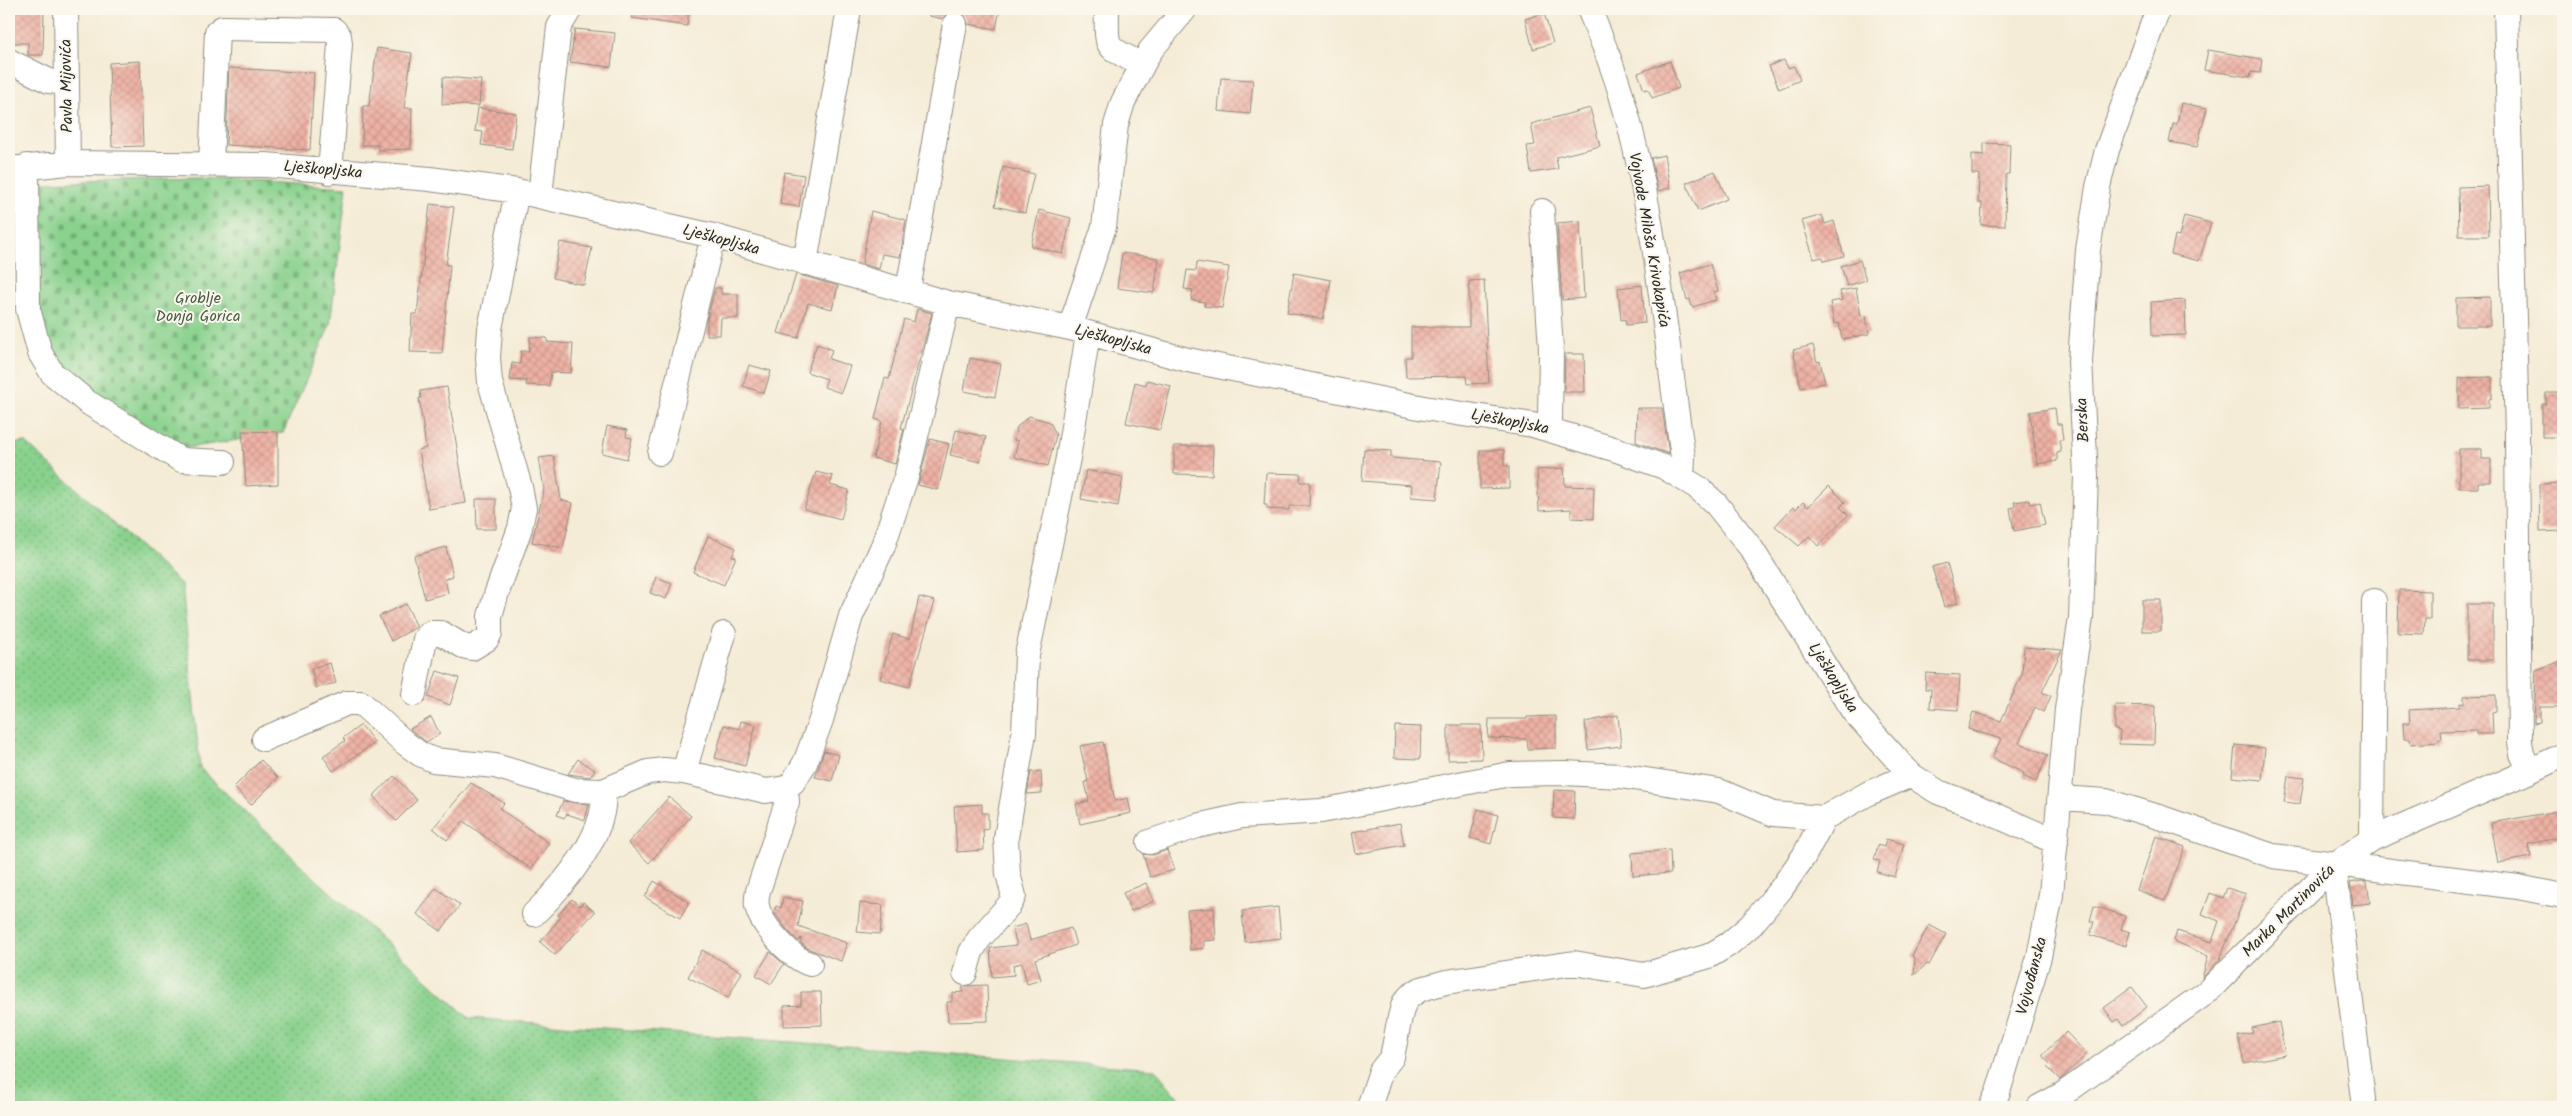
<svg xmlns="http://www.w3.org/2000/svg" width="2572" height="1116" viewBox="0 0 2572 1116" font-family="Kalam,sans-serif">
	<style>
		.green { fill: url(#green-dots); stroke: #5a7e5c }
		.cemetery { fill: url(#cemetery-stones); stroke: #5a7e5c }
		.building { fill: url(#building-cross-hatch) }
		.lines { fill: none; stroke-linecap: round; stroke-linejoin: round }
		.minor-casing { stroke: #908c81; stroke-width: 26 }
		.minor { stroke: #fff; stroke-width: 24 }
		.labels { text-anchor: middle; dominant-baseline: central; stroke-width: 4; stroke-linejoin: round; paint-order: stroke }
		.street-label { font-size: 16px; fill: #2b2b2b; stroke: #fbf7ec }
		.park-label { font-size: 16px; fill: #475d48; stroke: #fbf7ec }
	</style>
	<defs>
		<pattern id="green-dots" width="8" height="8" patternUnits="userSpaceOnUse" patternTransform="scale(1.25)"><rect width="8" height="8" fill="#89d18d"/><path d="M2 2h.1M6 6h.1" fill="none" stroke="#70aa73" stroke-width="1.8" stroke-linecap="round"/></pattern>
		<pattern id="cemetery-stones" width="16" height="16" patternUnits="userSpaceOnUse" patternTransform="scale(1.25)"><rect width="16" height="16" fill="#89d18d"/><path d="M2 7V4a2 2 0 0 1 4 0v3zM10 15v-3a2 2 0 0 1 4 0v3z" fill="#70aa73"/></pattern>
		<pattern id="building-cross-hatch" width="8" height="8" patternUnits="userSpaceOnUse" patternTransform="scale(1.25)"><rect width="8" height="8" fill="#eeb1a4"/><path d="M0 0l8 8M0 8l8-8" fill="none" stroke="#cc988d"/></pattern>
	</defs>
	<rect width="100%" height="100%" fill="#fbf7ec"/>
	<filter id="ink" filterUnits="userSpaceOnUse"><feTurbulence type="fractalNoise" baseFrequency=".02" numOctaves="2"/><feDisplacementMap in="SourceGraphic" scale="10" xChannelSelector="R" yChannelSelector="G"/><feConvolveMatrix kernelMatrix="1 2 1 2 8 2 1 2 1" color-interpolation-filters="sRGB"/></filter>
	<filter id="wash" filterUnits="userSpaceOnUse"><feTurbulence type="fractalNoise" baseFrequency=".0096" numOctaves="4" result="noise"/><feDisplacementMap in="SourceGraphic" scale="20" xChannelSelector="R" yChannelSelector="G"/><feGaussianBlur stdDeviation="1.12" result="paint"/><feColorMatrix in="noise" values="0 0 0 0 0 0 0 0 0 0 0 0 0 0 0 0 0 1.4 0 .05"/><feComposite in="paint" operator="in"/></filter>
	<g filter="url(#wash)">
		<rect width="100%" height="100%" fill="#f5ecd7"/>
		<!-- green -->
		<path class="green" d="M25,442L182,585L200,768L306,870L469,1018L1155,1069L1186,1107H9V445Z"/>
		<!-- cemetery -->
		<path class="cemetery" d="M198,178L347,187L330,325L283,433L180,449L66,376L46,350L36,294L35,182Z"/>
		<g id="blocks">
			<!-- building -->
			<path class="building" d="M9,9H44L43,55H28V43H9Z
				M633,9H689L687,26L632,18Z
				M930,9H1000L996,29L968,24L964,14L958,11H950L943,19L929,16Z
				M1544,13L1553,43L1533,49L1525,19Z
				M575,29L615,33L611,67L570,62Z
				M377,48L412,53L404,108H412L411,149L378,150V145H362L363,106H369Z
				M2208,50L2262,59L2260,73L2251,72L2250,77L2204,70Z
				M1784,60L1788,68L1794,66L1800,80L1779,89L1769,66Z
				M140,61L143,146L112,147L109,63Z
				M1670,61L1679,88L1652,98L1648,89L1644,90L1638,73Z
				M229,68L314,73L310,150L226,145Z
				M443,77L481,80L479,106L442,104Z
				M1221,78L1253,80L1250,114L1218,111Z
				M2181,103L2207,108L2197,147L2169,142L2173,124H2177Z
				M478,108L516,113L512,149L481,145L483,132L475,131Z
				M1590,108L1600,146L1556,157L1558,169L1531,173L1527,146L1535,145L1531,124Z
				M1984,143L2010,144L2009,174H2006L2005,226L1981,225L1982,203H1978L1979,174H1972V154L1984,155Z
				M1664,155L1670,188L1658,191L1651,158Z
				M1003,167L1034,174L1025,213L995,206Z
				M1715,171L1727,199L1698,211L1686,183Z
				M784,172L804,175L799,207L780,204Z
				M2488,186L2489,236H2459L2458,187Z
				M430,204L454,207L446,265H450L442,353L410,352L412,314H417Z
				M1039,210L1071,218L1063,254L1031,246Z
				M871,211L906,220L900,257L882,254L879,269L862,264Z
				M1822,215L1825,224L1834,221L1844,256L1824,261L1823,257L1814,259L1802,221Z
				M2184,216L2211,223L2199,261L2171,254L2175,236L2179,237Z
				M1580,221L1584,298L1562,300L1557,223Z
				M560,242L592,248L584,285L553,278Z
				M1122,253L1159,258L1154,293L1117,288Z
				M1860,260L1866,280L1847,286L1841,266Z
				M1197,262L1229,267L1222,308L1204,306L1205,302L1191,300L1193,290L1184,289L1187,270L1196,271Z
				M1710,264L1718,291L1714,292L1716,300L1692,307L1690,299L1687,300L1680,273Z
				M1294,273L1331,280L1323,319L1287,313Z
				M796,274L838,286L832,309L808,303L798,338L778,333Z
				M1484,280L1489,383L1467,384L1466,376L1406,377L1405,357H1411V327H1469V281Z
				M1642,285L1645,323L1626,325L1625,319L1621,320L1618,288Z
				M715,288H721V294H738V318H721L720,335H707V320Z
				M1856,288L1861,316L1866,315L1869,334L1842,339L1839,323L1834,324L1830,302L1842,300L1840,291Z
				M2490,297V326H2456V298Z
				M2185,300L2186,335L2152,336L2151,302Z
				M917,309L932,313L901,428L904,429L895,464L873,458L882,421L875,419L885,378L889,379L904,319L914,322Z
				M530,337L547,338V342L573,344L571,373L551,372L549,386L526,385L527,381L510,380L512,363L520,364L521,351H529Z
				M817,344L832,350L829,359L850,366L841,393L824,387L827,379L807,372Z
				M1813,345L1817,362L1820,361L1825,383L1801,388L1793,350Z
				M1565,354H1584L1585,392H1564Z
				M970,358L1001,364L995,397L964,391Z
				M749,365L771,371L764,393L743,386Z
				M2492,377V398L2489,399V408L2459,409V378Z
				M1147,380L1171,386L1160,430L1126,423L1135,382L1146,385Z
				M447,387L466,503L429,509L419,450L426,448L419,398H421L420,391Z
				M2546,393H2563V437H2542V404H2546Z
				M1637,408H1662L1669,454L1636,442Z
				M2055,408L2057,424H2061L2063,440H2059L2061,452L2057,453V461L2037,464L2030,412Z
				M1029,416L1050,422L1056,435L1048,466L1014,457L1018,441L1014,440L1017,427Z
				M607,426L627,430L626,437L632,438L627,459L602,453Z
				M956,430L986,437L980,462L950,455Z
				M242,431L278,432V484L246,486Z
				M930,439L949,444L938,490L918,485Z
				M1174,446H1213L1212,475L1174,474Z
				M1364,449L1391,451V458L1441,462L1437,499L1411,497L1412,485L1362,481Z
				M2459,449H2482V459H2491V482H2478V488H2459Z
				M1480,450H1504V466H1509V488L1480,489Z
				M554,456L561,500L573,503L563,548L532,542L544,489L539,458Z
				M1564,468L1565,486L1594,487L1593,519L1571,518V509L1539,511L1537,470Z
				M1086,470L1123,477L1118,506L1081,499Z
				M816,472L833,476L830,485L849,490L841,519L804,509Z
				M1266,473L1301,474L1300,482H1310L1309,506H1289V510L1267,509V505H1264Z
				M2563,483V521H2560L2561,531L2540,532L2539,484Z
				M1829,486L1845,502L1840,507L1848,515L1818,546L1809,536L1799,546L1775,526L1793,507L1796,509L1803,502L1808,507Z
				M476,499H496V529H477Z
				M2029,500L2030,504L2040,502L2045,525L2014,531L2010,508L2015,507L2014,502Z
				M708,536L736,548L732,556L736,557L724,585L693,572Z
				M446,547L453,576L445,579L448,593L425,599L414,556Z
				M1947,563L1958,603L1944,607L1932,567Z
				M656,577L672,583L666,599L650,593Z
				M2399,590L2430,591V619H2425L2424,634L2398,633Z
				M919,597L935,601L909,687L880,679L893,634L910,639Z
				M2142,600H2161V631H2142Z
				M406,604L417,627L391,641L379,616Z
				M2467,604H2493V660H2467Z
				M2024,647L2062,650L2042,692L2051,696L2044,712L2035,707L2019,743L2048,755L2036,782L2023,776L2024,773L1992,758L2001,739L1968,729L1973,712L2001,721L2022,674Z
				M2563,660V707H2540V722L2534,723L2536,670Z
				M330,663L336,683L316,688L311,668Z
				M437,671L459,678L450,705L428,697Z
				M1926,673L1960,675L1958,710L1930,708L1931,689H1925Z
				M2496,695V711L2492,712L2493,734H2476V730L2441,731L2442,739H2439V742L2411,744L2410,739H2404L2403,723H2410L2409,710L2460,707V703L2464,704V696Z
				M2115,705L2155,706L2154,745L2119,744L2120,731L2115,730Z
				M1618,715L1621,746L1588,750L1585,722Z
				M1556,716V748L1528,749L1527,739L1488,738L1489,719H1527V717Z
				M431,717L440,734L426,742L410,729Z
				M741,721L756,725L745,766L715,758L724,725L739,729Z
				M361,725L375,743L333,771L323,756L345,741L343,738Z
				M1448,725H1481L1482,759L1448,760Z
				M1395,726L1421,727L1420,759L1394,758Z
				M1103,742L1115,801L1128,798L1131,813L1080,824L1076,804L1089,801L1085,782L1088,781L1080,746Z
				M2235,745L2265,748L2262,780L2232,777Z
				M824,751L839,755L832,781L815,777Z
				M578,759L595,770L590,777L568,774Z
				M261,760L278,778L251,805L234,787Z
				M1041,771L1042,793L1027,794L1031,772Z
				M394,776L417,800L396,821L373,796Z
				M2288,776L2304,778L2300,804L2284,802Z
				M471,783L504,803L500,809L549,843L531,869L463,821L447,840L433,828Z
				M1554,790L1575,791L1574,819L1553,818Z
				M669,797L691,816L649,863L628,843Z
				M563,801L589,804L585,820L567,814L564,818L557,815Z
				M982,804V813H988V829L983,830L984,850L957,852L954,806Z
				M1478,809L1498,815L1491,844L1470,838Z
				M2563,810V837L2528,844L2531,857L2498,863L2491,823Z
				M1400,823L1404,845L1356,854L1352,832Z
				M2156,836L2185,847L2165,901L2137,890Z
				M1886,839L1904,844L1895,877L1877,872L1880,861L1874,860L1878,845L1884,847Z
				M1167,850L1174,870L1150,877L1143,854L1153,855Z
				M1670,850L1671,873L1633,876L1632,853Z
				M654,881L689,902L680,918L645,897Z
				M2362,881L2367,882L2370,903L2353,905L2350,883Z
				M1146,883L1154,901L1131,911L1123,893Z
				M436,888L460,905L441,931L417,914Z
				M2227,888L2246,894L2220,959L2202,978L2208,956L2174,941L2177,931L2212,942L2219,921L2202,914L2210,893L2223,898Z
				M783,897L803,901L798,926L847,943L841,961L809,949L801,943V938L799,941L788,931L774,912L776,906L781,908Z
				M572,899L580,906L583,902L595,912L555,955L540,942L561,917L558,915Z
				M860,903L883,905L880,934L857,932Z
				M2094,906L2125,916L2121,929L2130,932L2126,946L2090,935L2094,922L2090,921Z
				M1278,907L1281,938L1245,942L1242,911Z
				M1214,908L1216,940L1204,941V948L1190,950L1187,910Z
				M1026,924L1030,940L1071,928L1076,945L1035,959L1041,980L1027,984L1022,963L1013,965L1014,975L992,977L990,948L1017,945L1012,928Z
				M1929,925L1946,934L1929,965L1927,964L1914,975L1915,958L1912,956Z
				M702,950L742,972L728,998L688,977Z
				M770,952L784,964L771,984L756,975Z
				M987,985L988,1021L948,1022L947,1002H952V993L963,992V986Z
				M2132,987L2147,1007L2123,1026L2118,1019L2114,1022L2104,1008Z
				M801,992H821L822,1025L784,1026V1006L801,1005Z
				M2279,1022L2285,1055L2244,1063L2238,1036L2253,1033L2252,1028Z
				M2066,1032L2087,1054L2060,1080L2047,1067L2050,1064L2042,1055Z"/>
		</g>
	</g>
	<g filter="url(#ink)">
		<use href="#blocks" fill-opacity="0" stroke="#908c81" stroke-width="1"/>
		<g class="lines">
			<!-- minor casing -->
			<g class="minor-casing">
				<path id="minor" d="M66,9L68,163
					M1107,9C1106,54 1106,44 1141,65
					M1589,9C1601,38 1614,68 1622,98C1656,214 1665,338 1683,457L1682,477
					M2506,9L2517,434L2520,742L2522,754L2530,771
					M9,61L49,81L67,83
					M211,164L217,32L222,28L334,30L339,36L340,44L330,172
					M27,166L28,309L40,353L52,373L87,402L181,460L223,462
					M9,169L68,163L266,165L430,179L517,191L713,236L948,303L1070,328L1188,360L1424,408L1533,425L1617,450L1664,467L1697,487L1716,504L1751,548L1853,711L1911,775L1938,792L1975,806L2056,842
					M540,195L559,27L570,9
					M1542,211L1551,349L1550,421L1548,429
					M805,263L849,9
					M908,290L955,24
					M1070,328L1104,227L1116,125L1123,102L1150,51L1185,9
					M660,453L713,236
					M414,694L425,639L430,633H441L463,646L472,648L487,639L490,633V616L496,595L520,528L524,508L520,487L490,382L488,358L490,329L517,191
					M264,739L347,703H361L405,743L420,754L433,760L495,766L575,790L603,791L648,772L664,770L684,772L766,791L786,788L793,782L805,763L821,720L851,616L883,546L907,474L948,303
					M684,772L724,634
					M786,788L787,802L758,891C757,896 756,901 757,906C761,925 792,959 810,964
					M2061,798L2106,801L2162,818L2273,856L2518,887L2563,896
					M2372,839L2374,601
					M1149,842L1197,826L1242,816L1321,811L1510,774L1564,773L1620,776L1719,791L1773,814L1824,818L1869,793L1911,775
					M2334,865L2364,1107
					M534,914C562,887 609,833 603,791
					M965,973L971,952L979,939L1010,904L1014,896L1008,874L1006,838L1024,733L1027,655L1068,458L1088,334
					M1369,1107L1381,1071L1392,1057L1400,1017L1404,1003L1410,996L1421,989L1446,982L1574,963L1644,975L1709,956L1729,944L1751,925L1781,889L1804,856L1824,818
					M1991,1107L1998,1092L2039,957L2051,895L2067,709L2081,618L2086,476L2080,361L2088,250L2098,187L2107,150L2158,9
					M2039,1107L2063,1094L2207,992L2334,865L2372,839L2530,771L2563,755"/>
			</g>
			<!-- minor -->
			<use href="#minor" class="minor"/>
		</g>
	</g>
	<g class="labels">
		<!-- street labels -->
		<g class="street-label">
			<text transform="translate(67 86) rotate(-91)">Pavla Mijovića</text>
			<text transform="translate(323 170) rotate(5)">Lješkopljska</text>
			<text transform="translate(721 240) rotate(15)">Lješkopljska</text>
			<text transform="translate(1649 240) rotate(80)">Vojvode Miloša Krivokapića</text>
			<text transform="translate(1113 340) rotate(15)">Lješkopljska</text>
			<text transform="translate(2083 420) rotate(-93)">Berska</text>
			<text transform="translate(1510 422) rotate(11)">Lješkopljska</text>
			<text transform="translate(1833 678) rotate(58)">Lješkopljska</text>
			<text transform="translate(2289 911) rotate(-45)">Marka Martinovića</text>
			<text transform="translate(2032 976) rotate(-75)">Vojvođanska</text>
		</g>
		<!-- park labels -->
		<g class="park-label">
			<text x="198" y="298">Groblje<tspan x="198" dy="18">Donja Gorica</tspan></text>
		</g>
	</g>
	<!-- margin -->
	<rect width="2572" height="1116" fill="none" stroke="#fbf7ec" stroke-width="30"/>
</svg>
